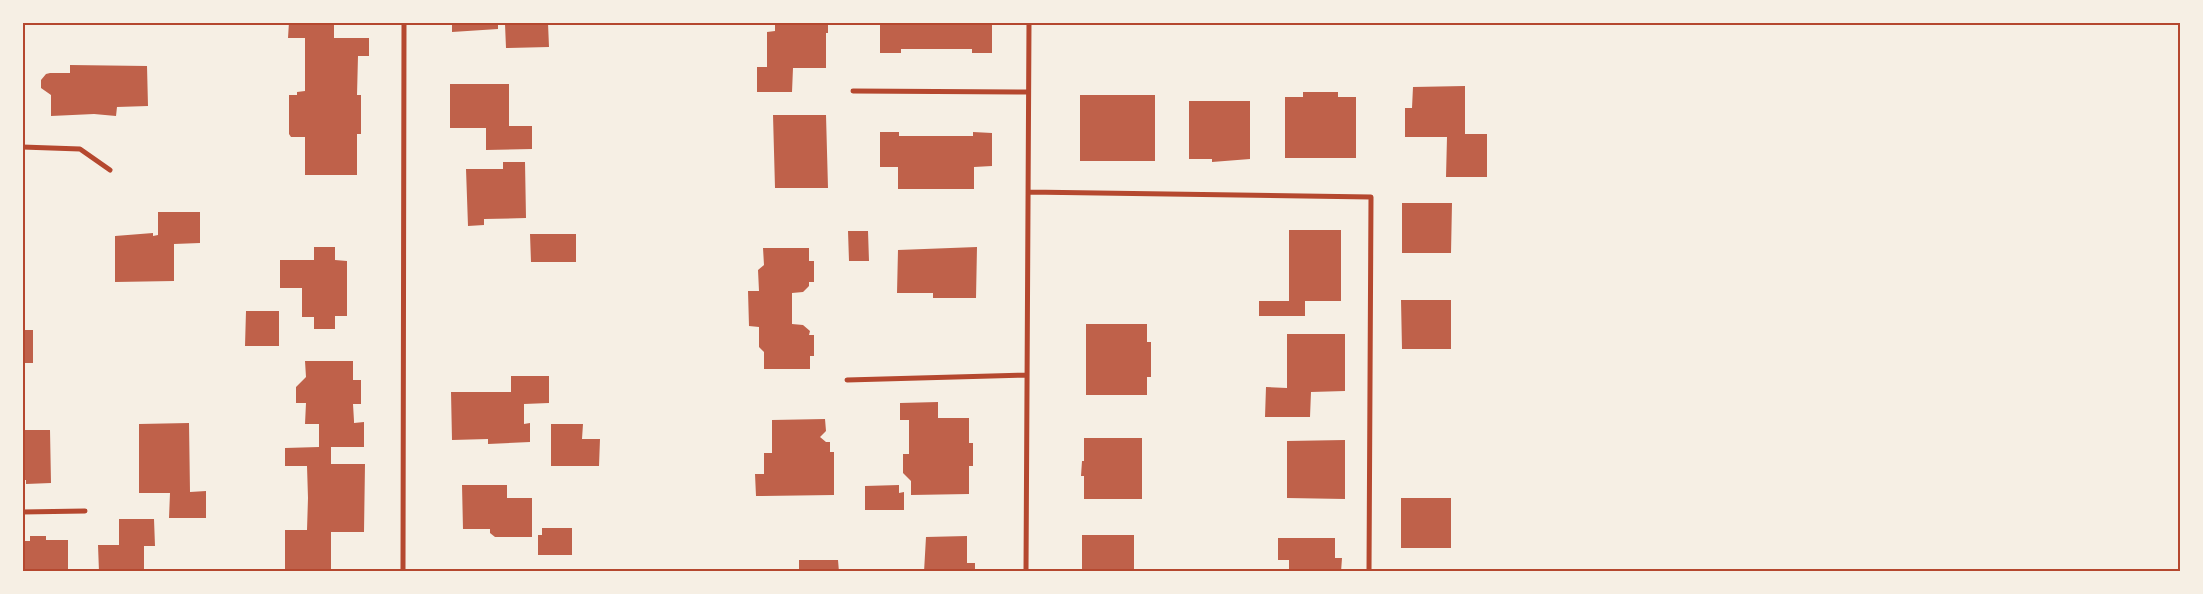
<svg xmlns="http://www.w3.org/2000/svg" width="2203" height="594" viewBox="0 0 2203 594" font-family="Commissioner,sans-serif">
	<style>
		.building { fill: #bf614a }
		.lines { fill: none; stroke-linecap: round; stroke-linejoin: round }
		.minor { stroke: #b5482f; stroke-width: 5 }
		.neatline { fill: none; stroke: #b5482f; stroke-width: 2 }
	</style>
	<rect width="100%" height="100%" fill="#f6efe4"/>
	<!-- building -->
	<path class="building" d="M289,22H334V38H369V56H358L357,95H361V134H357V175H305V137H291L289,134V95H297V92L305,91V38H288Z
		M452,22H498V29L452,32Z
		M775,22H828V33H826V68H793L792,92H757V67H767V32L775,31Z
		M880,22H992V53H972V49H901V53H880Z
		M548,23L549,47L506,48L505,24Z
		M70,65L147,66L148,106L117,107L116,116L94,114L51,116V95L41,88V80L46,74L50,73H70Z
		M450,84H509V126H532V149L486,150V128H450Z
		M1465,86V134H1487V177H1446L1447,137H1405V108H1412L1413,87Z
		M1303,92H1338V97H1356V158H1285V97H1303Z
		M1080,95H1155V161H1080Z
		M1189,101H1250V159L1212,162V159H1189Z
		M773,115H826L828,188H775Z
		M880,132H899V136H973V132L992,133V166L974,167V189H898V167H880Z
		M503,162H525L526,218L484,219V225L468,226L466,169H503Z
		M1402,203H1452L1451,253H1402Z
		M158,212H200V243L174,244V281L115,282V236L153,233V236L158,235Z
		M1289,230H1341V301H1305V316H1259V301H1289Z
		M848,231H868L869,261H849Z
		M530,234H576V262H531Z
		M314,247H335V260L347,261V316H335V329H314V317H302V288H280V260H314Z
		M977,247L976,298H933V293H897L898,250Z
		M763,248H809V261H814V282H809V286L803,292L792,293V324L803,325L810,331L809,335H814V356H810V369H764V352L759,347V327L749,326L748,291H759L758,270L764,265Z
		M1401,300H1451V349H1402Z
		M246,311H279V346H245Z
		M1086,324H1147V342H1151V377H1147V395H1086Z
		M22,330H33V363H22Z
		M1287,334H1345V391L1311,392L1310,417H1265L1266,387L1287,388Z
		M305,361H353V380H361V404H353L354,421V423L364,422V447H331V464H365L364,532H331V572H285V530H307L308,498L307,466H285V448L319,447V424H305L306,403H296V387L306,377Z
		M511,376H549V403L524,404V424L530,423V442L488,444V439L452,440L451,392H511Z
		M938,402V418H969V443H973V466H969V494L911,495V481L903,473V454H909V420H900V403Z
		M825,419L826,431L820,437L826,442H830V452H834V495L756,496L755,474H764V453H772V420Z
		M189,423L190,492L206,491V518H169L170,493H139V424Z
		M551,424H583L582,439H600L599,466H551Z
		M22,428L25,430H50L51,483L26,484V480H22Z
		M1084,438H1142V499H1084V476H1081L1082,461H1084Z
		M1345,440V499L1287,498V441Z
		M462,485H507V498H532V537H495L490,533V529H463Z
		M899,485V493L904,492V510H865V486Z
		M1401,498H1451V548H1401Z
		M119,519H154L155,546H144V572H99L98,545H119Z
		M542,528H572V555H538V535H542Z
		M1082,535H1134V572H1082Z
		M30,536H46V540H68V572H22V541H30Z
		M967,536V563H975V572H924L926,537Z
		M1278,538H1335V558H1342L1341,572H1289V560H1278Z
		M799,560H838L839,572H799Z"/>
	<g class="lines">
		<!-- minor -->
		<path class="minor" d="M853,91L1028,92
			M22,147L80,149L110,170
			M1028,192L1371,197L1369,572
			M847,380L1027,375
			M22,512L85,511
			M403,572L404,22
			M1026,572L1029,22"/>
	</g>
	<!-- border -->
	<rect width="2203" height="594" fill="none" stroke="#f6efe4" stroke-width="48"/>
	<rect x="24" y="24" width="2155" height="546" class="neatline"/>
</svg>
